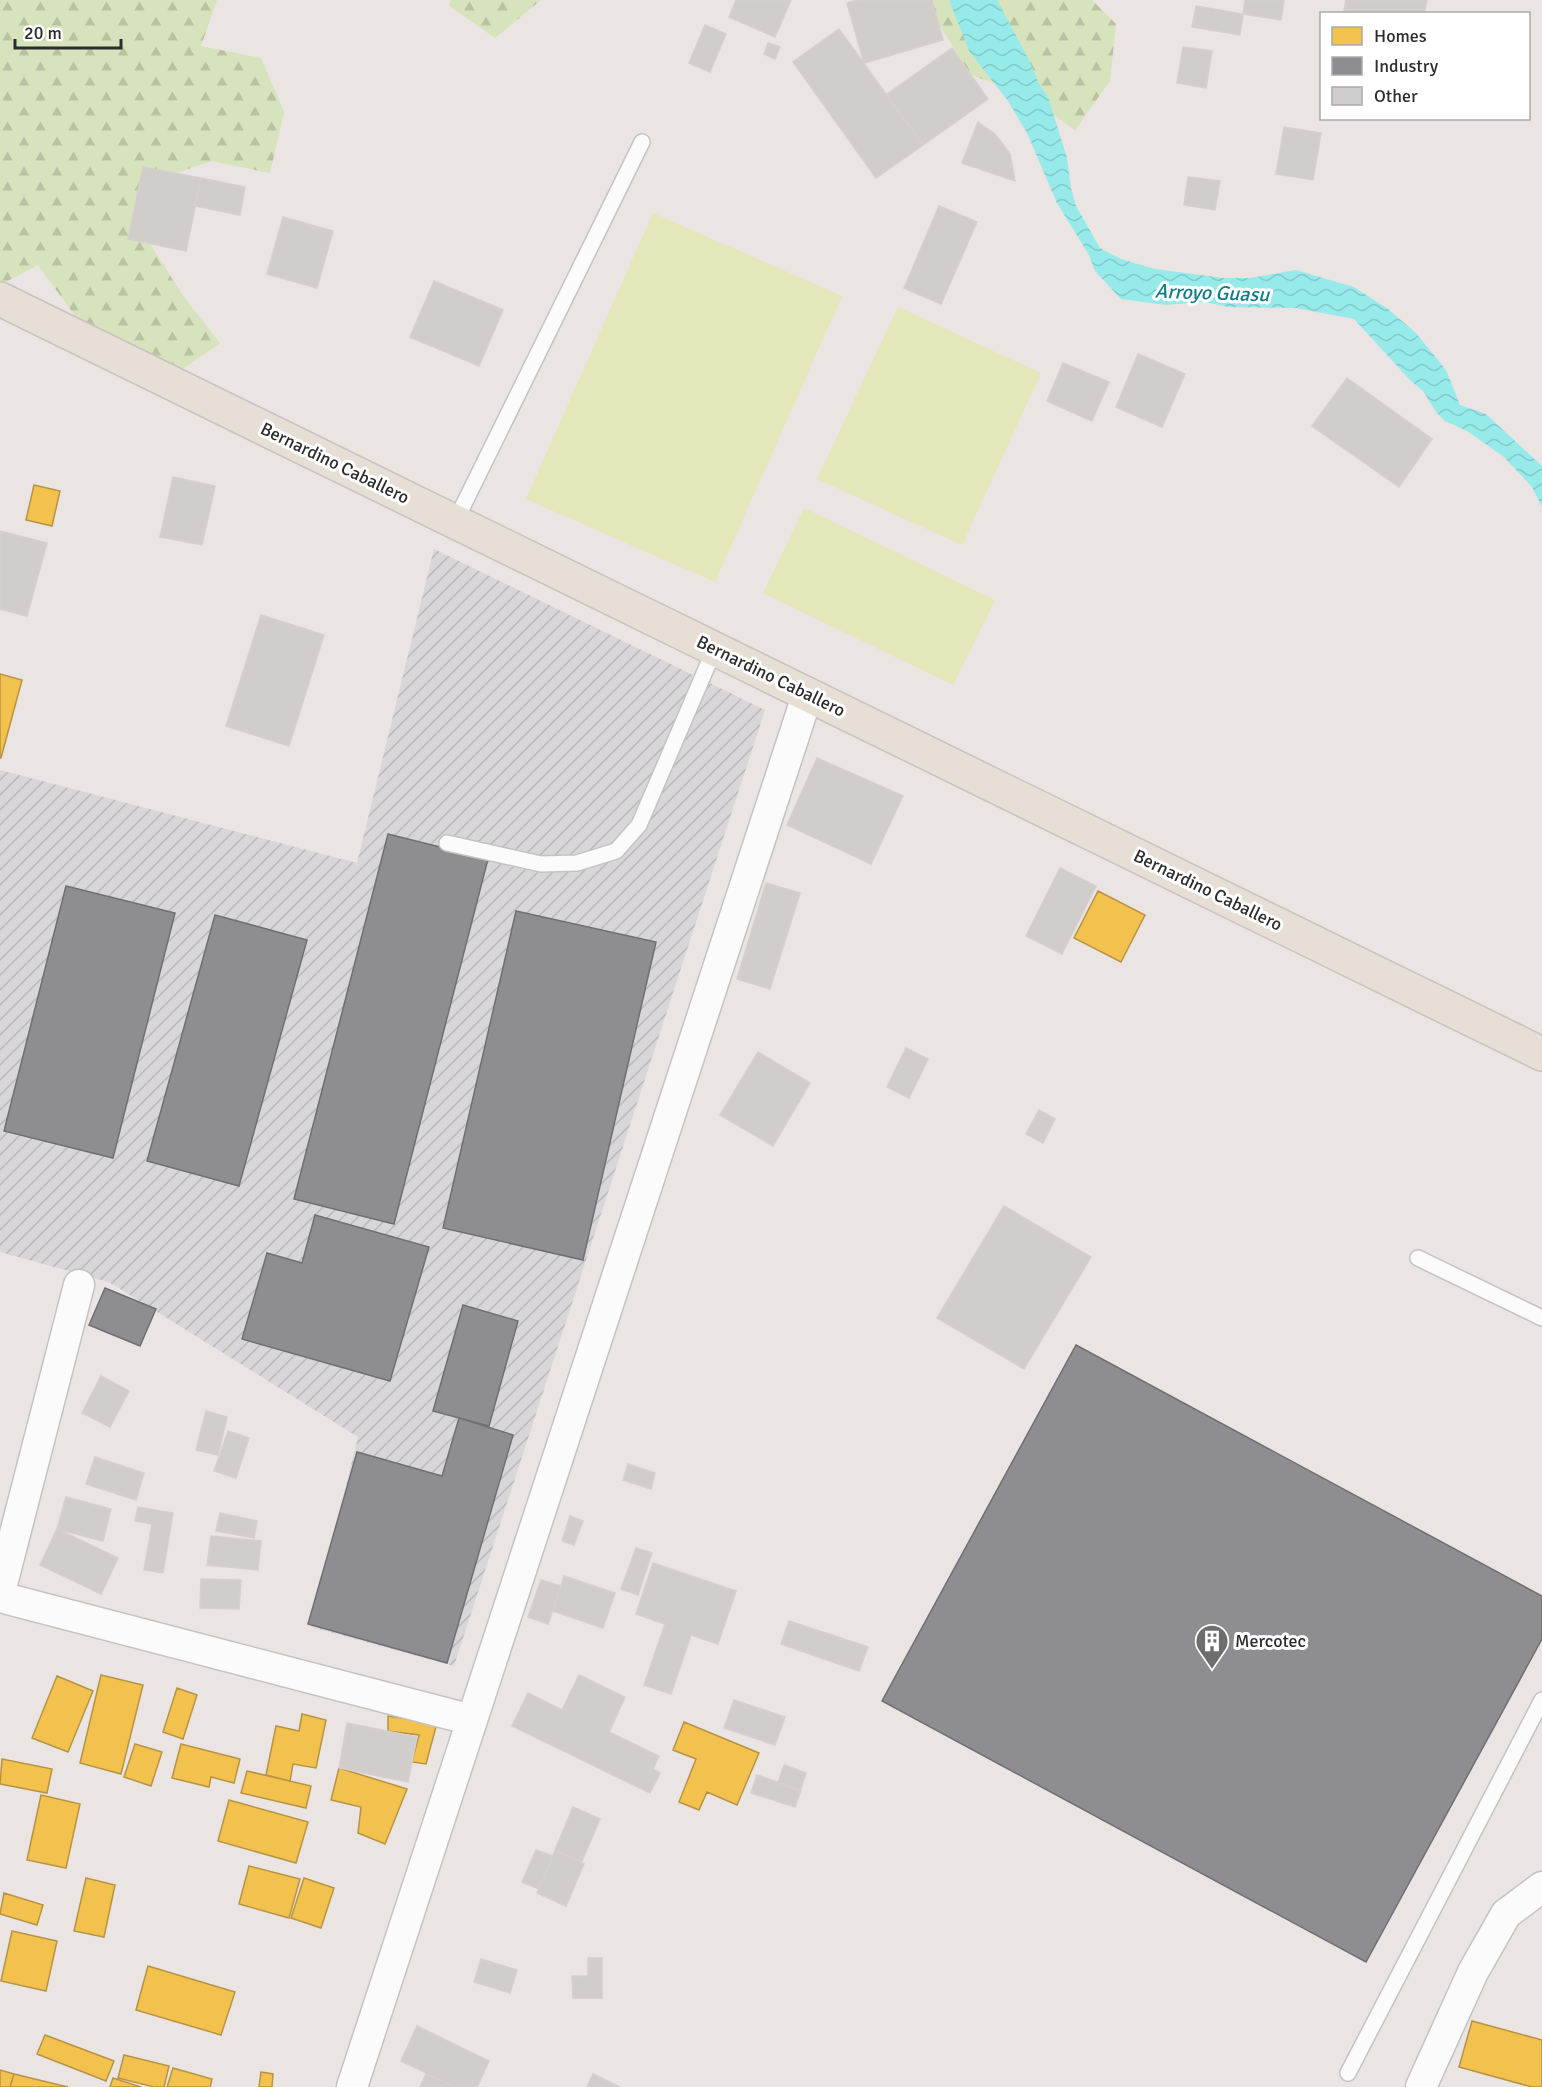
<svg xmlns="http://www.w3.org/2000/svg" width="1542" height="2087" viewBox="0 0 1542 2087" font-family="Signika,sans-serif">
	<style>
		.industrial { fill: url(#industrial-furrows) }
		.forest { fill: url(#forest-firs) }
		.pitch { fill: #e3e7b9 }
		.water { fill: url(#water-waves) }
		.homes { fill: #f2c14e; stroke: #b79444; stroke-width: 1.5 }
		.industry { fill: #8d8d92; stroke: #707073; stroke-width: 1.5 }
		.building { fill: #d1cdcb; stroke: #d5d0ce; stroke-width: 1.5 }
		.lines { fill: none; stroke-linecap: round; stroke-linejoin: round }
		.service-casing { stroke: #c4c3c3; stroke-width: 18 }
		.minor-casing { stroke: #c4c3c3; stroke-width: 33 }
		.primary-casing { stroke: #c6c3c2; stroke-width: 36 }
		.service { stroke: #fcfbfb; stroke-width: 15 }
		.minor { stroke: #fcfbfb; stroke-width: 30 }
		.primary { stroke: #e7ded5; stroke-width: 33 }
		.labels { text-anchor: middle; dominant-baseline: central; stroke-width: 6; stroke-linejoin: round; paint-order: stroke }
		.street-label { font-size: 18px; fill: #2c2c2c; stroke: #fff }
		.poi-label { font-size: 18px; fill: #2c2c2c; stroke: #fff; text-anchor: start }
		.water-label { font-size: 20px; font-style: italic; fill: #0e7e89; stroke: #fff }
	</style>
	<defs>
		<pattern id="industrial-furrows" width="10" height="10" patternUnits="userSpaceOnUse" patternTransform="scale(1.5)"><rect width="10" height="10" fill="#d9d6d9"/><path d="M-1 1l2-2M0 10L10 0M9 11l2-2" fill="none" stroke="#bab8ba"/></pattern>
		<pattern id="forest-firs" width="22" height="20" patternUnits="userSpaceOnUse" patternTransform="scale(1.5)"><rect width="22" height="20" fill="#d7e3bc"/><path d="M5 1l3.5 6h-7zM16 11l3.5 6h-7z" fill="#b9c3a2"/></pattern>
		<pattern id="water-waves" width="16" height="10" patternUnits="userSpaceOnUse" patternTransform="scale(1.5)"><rect width="16" height="10" fill="#97eaea"/><path d="M0 5q4-4 8 0t8 0" fill="none" stroke="#82c9c9"/></pattern>
	</defs>
	<rect width="100%" height="100%" fill="#eae4e2"/>
	<!-- industrial -->
	<path class="industrial" d="M434,549L765,710L454,1666L311,1627L358,1437L109,1282L0,1252V770L357,863Z"/>
	<!-- forest -->
	<path class="forest" d="M0,0H217L201,46L261,58L284,112L270,173L212,161L152,181L151,245L183,296L220,343L171,377L114,357L73,313L38,265L0,285Z
		M451,0H541L495,38L449,6Z
		M923,0H1092L1116,24L1110,81L1075,130L1026,95L971,75Z"/>
	<!-- pitch -->
	<path class="pitch" d="M653,213L842,296L715,582L526,499Z
		M898,307L1041,373L962,545L817,479Z
		M804,508L995,600L953,685L763,593Z"/>
	<!-- water -->
	<path class="water" d="M949,0H997L1029,60L1039,84L1048,97L1067,158L1071,188L1076,206L1100,248L1121,259L1155,269L1223,278H1250L1296,270L1354,287L1388,309L1416,333L1446,370L1460,405L1486,414L1542,466V507L1532,487L1504,457L1467,431L1445,421L1436,412L1423,391L1410,380L1354,319L1296,308L1229,307L1204,302L1166,305L1121,299L1095,271L1089,255L1057,203L1027,133L1008,101L969,51Z"/>
	<!-- homes -->
	<path class="homes" d="M34,485L60,491L52,526L26,520Z
		M0,674L22,680L1,758H0Z
		M1098,891L1145,915L1121,962L1074,938Z
		M101,1675L143,1685L121,1774L80,1763Z
		M57,1676L93,1691L68,1752L32,1738Z
		M177,1688L197,1695L183,1739L163,1732Z
		M302,1714L326,1720L316,1768L293,1764L290,1781L266,1775L276,1726L299,1731Z
		M388,1716L437,1723L426,1764L412,1762L419,1735L388,1731Z
		M684,1722L759,1753L737,1805L707,1792L699,1810L679,1802L696,1759L673,1750Z
		M135,1744L162,1752L151,1786L124,1777Z
		M181,1744L240,1759L234,1783L211,1777L209,1787L172,1778Z
		M2,1759L52,1769L47,1793L0,1784Z
		M339,1768L407,1789L385,1844L358,1833L361,1807L331,1800Z
		M247,1771L311,1786L306,1808L241,1793Z
		M41,1795L80,1804L66,1868L27,1860Z
		M229,1800L308,1822L296,1863L218,1841Z
		M249,1866L300,1879L289,1918L239,1904Z
		M86,1878L115,1885L104,1937L74,1931Z
		M304,1878L334,1888L321,1928L291,1918Z
		M4,1893L43,1905L37,1925L0,1914Z
		M12,1931L57,1941L46,1991L1,1981Z
		M148,1966L235,1992L221,2035L136,2010Z
		M1472,2021L1542,2040V2087H1532L1459,2067Z
		M45,2035L114,2061L106,2081L37,2054Z
		M124,2055L169,2066L164,2087H154L118,2078Z
		M173,2068L212,2079L210,2087H167Z
		M0,2070L14,2074L10,2087H0Z
		M261,2072L273,2074L272,2087H259Z
		M14,2074L68,2087H10Z
		M113,2078L141,2087H110Z"/>
	<!-- industry -->
	<path class="industry" d="M388,834L488,859L394,1224L294,1199Z
		M66,886L175,913L113,1158L4,1131Z
		M516,911L656,942L583,1260L443,1228Z
		M215,915L307,940L239,1186L147,1161Z
		M315,1215L429,1247L390,1381L242,1339L267,1253L302,1263Z
		M105,1288L156,1309L140,1346L89,1325Z
		M463,1305L518,1321L489,1426L433,1411Z
		M1076,1345L1542,1596V1639L1366,1962L882,1701Z
		M459,1418L513,1435L447,1663L308,1624L357,1452L442,1476Z"/>
	<!-- building -->
	<path class="building" d="M736,0H791L775,37L729,17Z
		M858,0H932L943,40L864,63L847,3Z
		M1245,0H1284L1281,20L1243,14Z
		M1346,0H1427L1424,14H1354L1344,11Z
		M1196,6L1243,14L1240,35L1192,27Z
		M705,25L726,34L710,72L689,63Z
		M839,29L923,145L876,178L793,62Z
		M768,43L780,47L775,59L764,54Z
		M1183,47L1212,51L1206,88L1177,83Z
		M952,48L988,99L923,145L886,95Z
		M978,122L995,134L1010,154L1015,181L962,163Z
		M1284,127L1321,133L1313,180L1276,174Z
		M143,167L201,178L186,251L128,239Z
		M1188,177L1220,181L1215,210L1184,205Z
		M201,178L245,187L240,215L195,206Z
		M939,206L977,222L941,304L904,288Z
		M283,217L333,231L317,288L267,274Z
		M434,281L503,310L479,366L410,337Z
		M1138,354L1185,374L1162,427L1116,407Z
		M1063,363L1109,382L1092,421L1047,401Z
		M1347,378L1432,439L1399,487L1312,426Z
		M173,477L215,486L202,545L160,537Z
		M0,531L47,543L27,616L0,609Z
		M261,615L324,635L289,746L226,726Z
		M817,758L903,796L871,864L787,825Z
		M1060,868L1096,886L1062,954L1026,936Z
		M766,883L800,893L770,989L737,979Z
		M906,1048L928,1059L909,1098L887,1087Z
		M758,1052L810,1083L773,1146L720,1115Z
		M1039,1110L1055,1119L1043,1143L1026,1134Z
		M1004,1206L1091,1257L1024,1369L937,1318Z
		M101,1376L129,1391L110,1427L82,1413Z
		M206,1411L227,1417L218,1455L196,1450Z
		M228,1431L249,1438L236,1478L214,1471Z
		M95,1457L144,1473L136,1500L86,1484Z
		M628,1464L655,1473L651,1489L623,1480Z
		M66,1497L111,1509L103,1541L57,1529Z
		M138,1507L173,1513L163,1573L144,1570L152,1524L135,1521Z
		M220,1513L257,1521L254,1538L216,1531Z
		M570,1516L583,1521L574,1545L562,1541Z
		M57,1529L118,1558L101,1594L40,1565Z
		M211,1536L261,1541L258,1570L207,1565Z
		M636,1548L652,1553L638,1595L621,1589Z
		M653,1563L736,1591L718,1644L691,1635L671,1694L644,1685L665,1624L636,1614Z
		M564,1576L615,1593L603,1628L553,1611Z
		M201,1579L241,1580L239,1609L200,1608Z
		M541,1580L561,1586L548,1624L528,1617Z
		M789,1621L868,1647L859,1671L781,1644Z
		M579,1675L625,1697L609,1732L659,1756L653,1769L660,1773L650,1793L512,1726L528,1693L562,1710Z
		M734,1700L785,1717L775,1745L724,1728Z
		M347,1723L417,1737L408,1782L339,1768Z
		M784,1765L806,1773L800,1791L778,1783Z
		M757,1775L801,1790L795,1807L751,1793Z
		M573,1807L600,1819L582,1861L555,1850Z
		M536,1850L553,1856L539,1889L522,1882Z
		M555,1851L584,1864L566,1906L537,1893Z
		M588,1958H602V1998H573L572,1976H588Z
		M481,1959L517,1970L510,1993L474,1982Z
		M417,2026L489,2061L477,2087H455L401,2061Z
		M426,2074L455,2087H420Z
		M593,2074L620,2087H587Z"/>
	<g class="lines">
		<!-- service casing -->
		<g class="service-casing">
			<path id="service" d="M455,522L642,142
				M447,843L541,864L577,863L616,851L639,825L715,648
				M1418,1258L1542,1318
				M1348,2073L1542,1700"/>
		</g>
		<!-- minor casing -->
		<g class="minor-casing">
			<path id="minor" d="M0,1592L79,1285
				M0,1597L472,1720
				M352,2087L808,693
				M1421,2087L1473,1972L1506,1914L1542,1887"/>
		</g>
		<!-- primary casing -->
		<g class="primary-casing">
			<path id="primary" d="M0,299L1542,1054"/>
		</g>
		<!-- service -->
		<use href="#service" class="service"/>
		<!-- minor -->
		<use href="#minor" class="minor"/>
		<!-- primary -->
		<use href="#primary" class="primary"/>
	</g>
	<!-- icons -->
	<defs>
		<g id="building-pin" transform="scale(1.725)"><path d="M0 17L-7.5 6A9.5 9.5 0 1 1 7.5 6Z" fill="#6e6c6c" stroke="#fff"/><path d="M-4-6H4V6H1V3H-1V6H-4ZM-2.5-4.3h1.7v1.8h-1.7ZM.8-4.3h1.7v1.8H.8ZM-2.5-1h1.7V.8h-1.7ZM.8-1h1.7V.8H.8Z" fill="#fff"/></g>
	</defs>
	<g fill-rule="evenodd">
		<use href="#building-pin" x="1212" y="1641"/>
	</g>
	<g class="labels">
		<!-- street labels -->
		<g class="street-label">
			<text transform="translate(335 463) rotate(26)">Bernardino Caballero</text>
			<text transform="translate(771 676) rotate(26)">Bernardino Caballero</text>
			<text transform="translate(1208 890) rotate(26)">Bernardino Caballero</text>
		</g>
		<!-- poi labels -->
		<g class="poi-label">
			<text x="1235" y="1641">Mercotec</text>
		</g>
		<!-- water labels -->
		<g class="water-label">
			<text transform="translate(1212 293) rotate(2)">Arroyo Guasu</text>
		</g>
	</g>
	<!-- legend -->
	<rect x="1320" y="12" width="210" height="108" fill="#ffffff" stroke="#ababab" stroke-width="1.5"/>
	<rect x="1332" y="27" width="30" height="18" fill="#f2c14e" stroke="#ababab" stroke-width="1.5"/>
	<text x="1374" y="42" font-size="18" fill="#2c2c2c">Homes</text>
	<rect x="1332" y="57" width="30" height="18" fill="#8d8d92" stroke="#ababab" stroke-width="1.5"/>
	<text x="1374" y="72" font-size="18" fill="#2c2c2c">Industry</text>
	<rect x="1332" y="87" width="30" height="18" fill="#d1cdcb" stroke="#ababab" stroke-width="1.5"/>
	<text x="1374" y="102" font-size="18" fill="#2c2c2c">Other</text>
	<!-- scale -->
	<path d="M15 39v9h106v-9" fill="none" stroke="#2c2c2c" stroke-width="3"/>
	<text x="24" y="39" font-size="18" fill="#2c2c2c" stroke="#ffffff" stroke-width="4.5" paint-order="stroke">20 m</text>
</svg>
